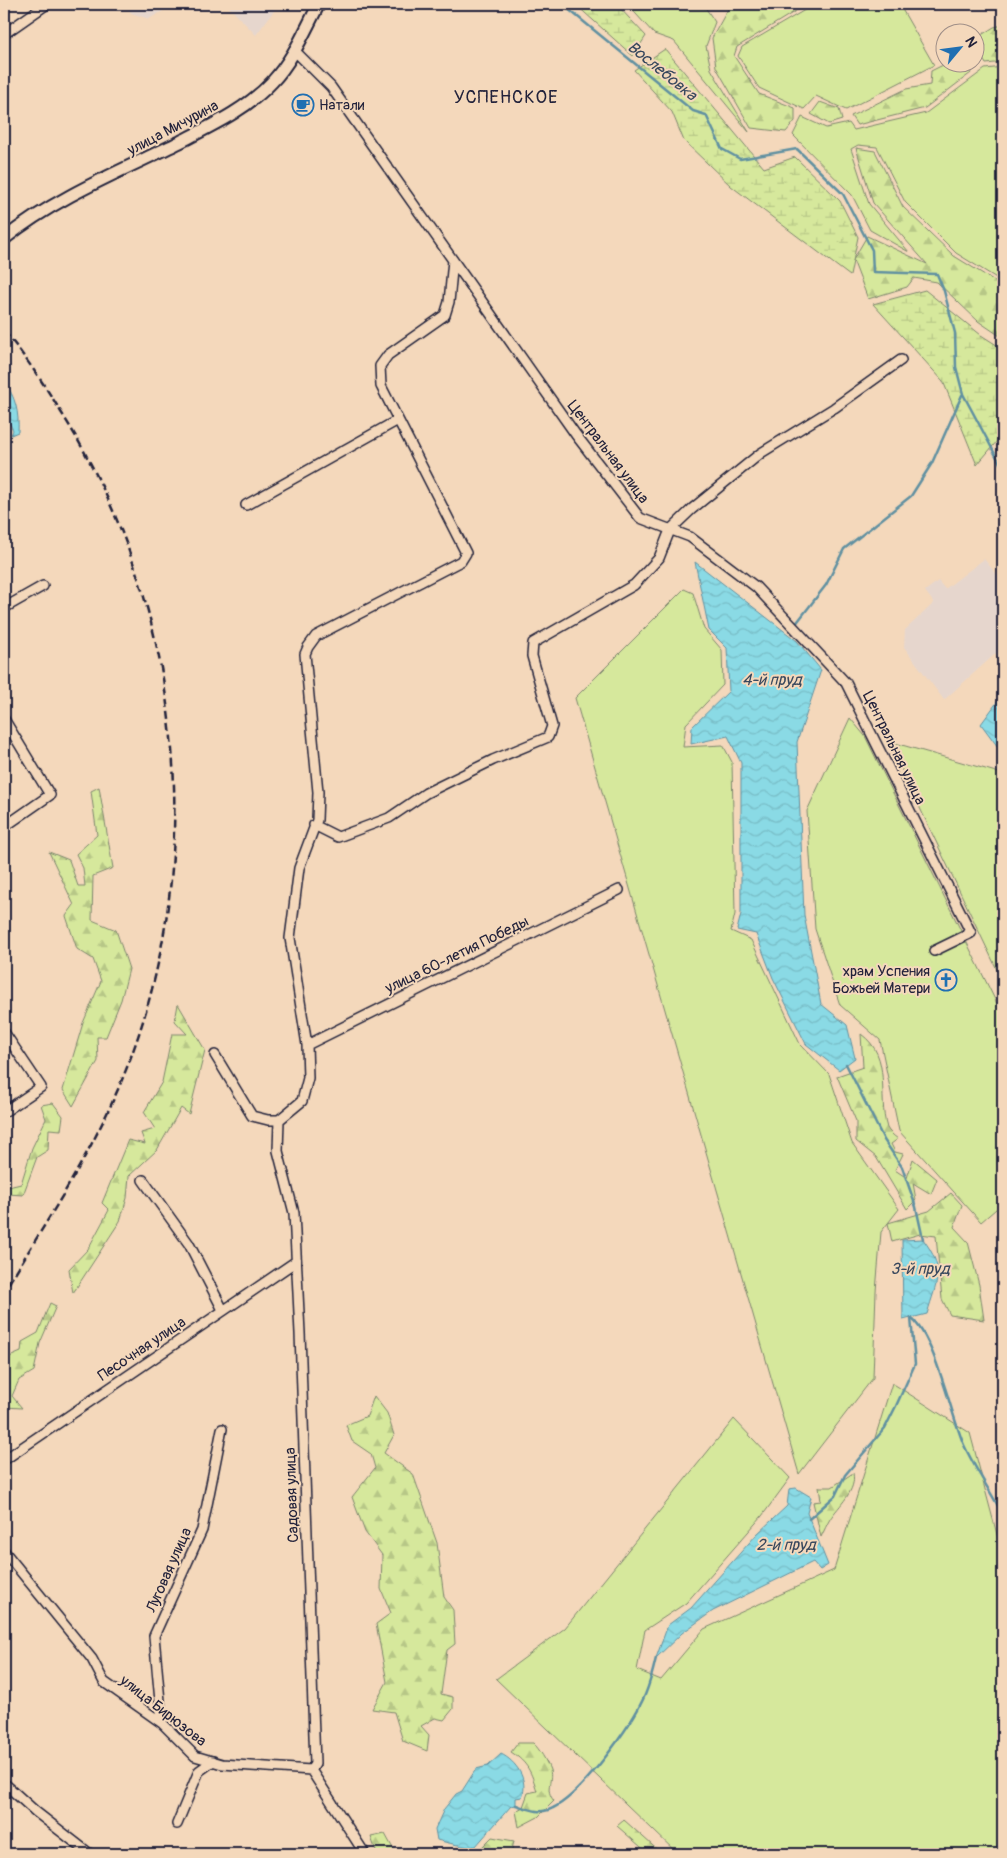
<svg xmlns="http://www.w3.org/2000/svg" width="1007" height="1858" viewBox="0 0 1007 1858" font-family="Pangolin,sans-serif">
	<style>
		.built { fill: #e6d6cd }
		.green { fill: #d6e89c; stroke: #7c856c }
		.forest { fill: url(#forest-firs); stroke: #7c856c }
		.wetland { fill: url(#wetland-marsh); stroke: #7c856c }
		.water { fill: url(#water-waves); stroke: #6090a1 }
		.lines { fill: none; stroke-linecap: round; stroke-linejoin: round }
		.stream { stroke: #6090a1; stroke-width: 2.5 }
		.street-casing { stroke: #22223b; stroke-width: 12 }
		.secondary-casing { stroke: #22223b; stroke-width: 15 }
		.street { stroke: #f4d8bb; stroke-width: 9 }
		.secondary { stroke: #f4d8bb; stroke-width: 11 }
		.rail { stroke: #22223b; stroke-width: 2.5; stroke-dasharray: 8 4; stroke-linecap: butt }
		.labels { text-anchor: middle; dominant-baseline: central; stroke-width: 4; stroke-linejoin: round; paint-order: stroke }
		.poi-label { font-size: 15px; fill: #22223b; stroke: #f4d8bb; text-anchor: start }
		.street-label { font-size: 15px; fill: #22223b; stroke: #f4d8bb }
		.water-label { font-size: 16px; font-style: italic; fill: #37475d; stroke: #f4d8bb }
		.quarter-label { font-size: 18px; letter-spacing: 1px; fill: #22223b; stroke: #f4d8bb }
	</style>
	<defs>
		<pattern id="forest-firs" width="22" height="20" patternUnits="userSpaceOnUse" patternTransform="scale(1.25)"><rect width="22" height="20" fill="#d6e89c"/><path d="M5 1l3.5 6h-7zM16 11l3.5 6h-7z" fill="#b7c787"/></pattern>
		<pattern id="wetland-marsh" width="20" height="14" patternUnits="userSpaceOnUse" patternTransform="scale(1.25)"><rect width="20" height="14" fill="#d6e89c"/><path d="M1 5h8M5 5V1M11 12h8M15 12V8" fill="none" stroke="#b7c787"/></pattern>
		<pattern id="water-waves" width="16" height="10" patternUnits="userSpaceOnUse" patternTransform="scale(1.25)"><rect width="16" height="10" fill="#8adae5"/><path d="M0 5q4-4 8 0t8 0" fill="none" stroke="#77bbc5"/></pattern>
	</defs>
	<rect width="100%" height="100%" fill="#f4d8bb"/>
	<filter id="ink" filterUnits="userSpaceOnUse"><feTurbulence type="fractalNoise" baseFrequency=".02" numOctaves="2"/><feDisplacementMap in="SourceGraphic" scale="10" xChannelSelector="R" yChannelSelector="G"/><feConvolveMatrix kernelMatrix="1 2 1 2 8 2 1 2 1" color-interpolation-filters="sRGB"/></filter>
	<g filter="url(#ink)">
		<!-- built -->
		<path class="built" d="M126,4H175L149,19L131,13Z
			M226,4H271L276,8L256,35Z
			M984,559L1003,582V647L944,700L904,647L905,630L934,603L925,591L938,581L945,589Z"/>
		<!-- green -->
		<path class="green" d="M627,4H703L715,22L706,46L711,69L749,132L674,41L654,34Z
			M815,4H899L934,65L846,110L816,96L804,109L759,88L738,56L742,47Z
			M1003,67V279H998L956,253L905,202L877,147L858,145L851,149L869,204L909,252L870,230L852,195L793,135L802,117L826,128L849,123L854,130L926,113L985,69Z
			M684,589L693,593L704,629L722,650L723,685L686,724L683,747L723,745L732,762L735,914L731,931L751,940L800,1044L829,1074L852,1143L899,1209L881,1232L876,1291L873,1378L799,1474L575,698Z
			M850,718L865,736L1003,1016V1203L981,1222L899,1131L880,1040L840,1005L815,929L807,811Z
			M888,741L1003,774V982Z
			M892,1383L970,1433L1003,1557V1854H678L496,1679L565,1628L734,1419L790,1478L762,1516L686,1603L645,1630L637,1670L661,1680L704,1629L834,1570Z"/>
		<!-- forest -->
		<path class="forest" d="M738,4H807L737,47L734,56L759,94L795,108V121L786,132L751,128L716,67L712,38L728,9Z
			M1003,25V62L986,64L975,46V39L994,27Z
			M947,63H968L971,73L925,108L857,125L851,116L906,89L930,85L931,71Z
			M820,102L839,109L842,120L829,124L811,114Z
			M856,148L875,151L903,207L954,256L998,283H1003V338L978,321L937,282L914,278L907,287L868,299L853,260L867,236L927,264L873,203Z
			M99,787L113,868L93,876L92,920L116,930L129,969L121,1000L106,1037H97L98,1061L73,1106L63,1090L83,1023L101,981L93,959L77,949L66,916L74,905L49,852L69,860L78,886H85L83,868L76,854L97,835L91,791Z
			M178,1004L205,1050L189,1114L181,1108L157,1150L129,1176L127,1198L120,1221L73,1293L69,1269L88,1249L109,1210L102,1203L128,1140L145,1144L141,1133L155,1129L144,1112L162,1082L172,1034H187L175,1021Z
			M861,1034C893,1057 877,1096 887,1128C889,1132 894,1136 898,1139L891,1144L895,1152L903,1154L895,1170L907,1178L913,1159L937,1179L931,1194L913,1183L916,1200L907,1209L876,1157L856,1141V1121L837,1076L863,1067Z
			M53,1103L63,1116L61,1130L49,1129L48,1150L37,1157L23,1195L7,1194L4,1188L21,1184L32,1148L46,1119L41,1105Z
			M951,1193L962,1205L954,1227L968,1242L979,1285L984,1320L950,1315L942,1299L936,1236L920,1234L892,1242L888,1223L929,1211Z
			M50,1303L56,1306L40,1343L34,1371L19,1380L12,1396L22,1408L4,1407V1364L7,1358L21,1352L22,1342L38,1333Z
			M374,1396L387,1413L394,1435L384,1453L413,1474L437,1543L444,1597L453,1610L455,1644L447,1650L441,1694L453,1697V1709L444,1720L435,1718L421,1726L429,1735L427,1751L403,1741L394,1712L372,1709L387,1682L376,1624L391,1613L381,1589L382,1555L365,1532L352,1497L375,1468L371,1454L352,1441L346,1425L367,1416Z
			M853,1473C857,1491 839,1505 830,1519C827,1524 824,1531 821,1537L813,1502L821,1501L819,1487H832Z
			M518,1743H533C539,1748 547,1762 550,1770C553,1783 544,1788 554,1801L538,1817L519,1827L516,1811L523,1807L528,1793L537,1791C531,1772 528,1763 511,1752Z
			M624,1820L662,1854H649L617,1826Z
			M385,1834L396,1854H377L371,1837Z
			M492,1837L514,1841L511,1854H479L480,1849Z"/>
		<!-- wetland -->
		<path class="wetland" d="M575,4H616L646,36L633,56Z
			M665,49L764,168L795,157L840,201L858,237L850,276L731,186L684,141L672,112L634,70Z
			M925,290L981,335L1003,349V434L977,465L943,381L873,304Z"/>
		<!-- water -->
		<path class="water" d="M4,381C16,398 19,412 18,432L11,435L13,430L5,415L7,400L4,394Z
			M695,562L797,641L821,670L797,742L804,915L821,1004L847,1025L855,1058L839,1070L806,1044L773,978L756,934L737,930L741,914V763L728,736L691,744L692,727L729,691L727,648L709,630Z
			M1003,694V747H998L981,724Z
			M923,1239C946,1270 937,1280 927,1314L903,1320L902,1240Z
			M796,1488L811,1497L807,1513L828,1565L820,1570L813,1562L713,1611L682,1633L656,1658L668,1625L691,1608L757,1534L787,1506L789,1489Z
			M501,1754C516,1761 529,1780 522,1797L516,1798V1805L511,1806L475,1847C468,1848 444,1842 437,1840L435,1829L444,1809L456,1794L462,1791L476,1769L488,1766Z"/>
		<g class="lines">
			<!-- stream -->
			<path class="stream" d="M562,4L693,111L706,115L722,149L740,159L797,149L843,194L872,250L873,272L937,274L944,291L955,333L956,367L963,394L1003,469
				M795,625L826,585L844,549L911,496L932,463L962,395
				M846,1064L884,1140L902,1167L916,1207L923,1239
				M911,1318C935,1337 951,1415 964,1445C975,1469 991,1492 1003,1515
				M809,1519L835,1496L845,1475L885,1428L896,1406L915,1364L911,1318
				M516,1805C528,1809 541,1815 553,1808C582,1794 632,1725 645,1695C650,1683 653,1671 656,1658"/>
			<!-- street casing -->
			<g class="street-casing">
				<path id="street" d="M4,34L47,4
					M294,50L331,87L576,435L640,518L690,537L756,587L846,683L971,933L934,951
					M246,505L398,420
					M4,608L43,586
					M4,719L50,795L4,827
					M314,825L338,837L389,818L426,793L493,760L548,737L552,726L532,656L533,643L634,585L659,558L670,530L692,509L761,453L834,408L901,360
					M4,1032L41,1087L4,1112
					M307,1045L619,890
					M215,1055L252,1116L268,1120H279L302,1101L308,1078L307,1045L290,938L299,868L317,820L318,792L305,654L308,647L316,636L461,561L466,553L381,386L380,366L388,355L445,315L449,302L453,260
					M279,1120L278,1151L294,1213L300,1333L315,1764L311,1770L365,1854
					M143,1180L189,1244L223,1310
					M4,1460L295,1262
					M4,1551L92,1659L104,1682L162,1723L195,1756L222,1764L311,1770
					M162,1723L154,1636L202,1530L222,1429
					M4,1783L36,1812L90,1854
					M177,1824L199,1771L213,1761"/>
			</g>
			<!-- secondary casing -->
			<g class="secondary-casing">
				<path id="secondary" d="M4,239C56,197 121,171 180,142C213,125 247,109 272,82C293,60 305,30 319,4"/>
			</g>
			<!-- street -->
			<use href="#street" class="street"/>
			<!-- secondary -->
			<use href="#secondary" class="secondary"/>
			<!-- rail -->
			<path class="rail" d="M4,331C25,356 44,384 61,412C186,610 211,870 119,1087C88,1159 45,1224 4,1291"/>
		</g>
	</g>
	<!-- icons -->
	<defs>
		<g id="cafe-ring" transform="scale(1.125)"><circle r="9.5" fill="#f4d8bb" stroke="#1f6fb2" stroke-width="1.5"/><path d="M-5.5-4.5H6V0H3Q3 3.5 0 3.5H-2.5Q-5.5 3.5-5.5 0ZM3-3.2v2h1.7v-2ZM-6 4.5H4V6H-6Z" fill="#1f6fb2"/></g>
		<g id="church-ring" transform="scale(1.125)"><circle r="9.5" fill="#f4d8bb" stroke="#1f6fb2" stroke-width="1.5"/><path d="M-1.2-6h2.4v3.5h3.3v2.4h-3.3V6h-2.4V-.1h-3.3v-2.4h3.3Z" fill="#1f6fb2"/></g>
	</defs>
	<g fill-rule="evenodd">
		<use href="#cafe-ring" x="303" y="105"/>
		<use href="#church-ring" x="946" y="980"/>
	</g>
	<g class="labels">
		<!-- poi labels -->
		<g class="poi-label">
			<text x="319" y="105">Натали</text>
			<text x="930" y="971" text-anchor="end">храм Успения<tspan x="930" dy="17">Божьей Матери</tspan></text>
		</g>
		<!-- street labels -->
		<g class="street-label">
			<text transform="translate(173 128) rotate(-28)">улица Мичурина</text>
			<text transform="translate(608 452) rotate(53)">Центральная улица</text>
			<text transform="translate(894 748) rotate(64)">Центральная улица</text>
			<text transform="translate(457 955) rotate(-26)">улица 60-летия Победы</text>
			<text transform="translate(142 1349) rotate(-34)">Песочная улица</text>
			<text transform="translate(292 1495) rotate(-92)">Садовая улица</text>
			<text transform="translate(169 1570) rotate(-66)">Луговая улица</text>
			<text transform="translate(163 1711) rotate(38)">улица Бирюзова</text>
		</g>
		<!-- water labels -->
		<g class="water-label">
			<text transform="translate(662 71) rotate(39)">Вослебовка</text>
			<text x="772" y="680">4-й пруд</text>
			<text x="920" y="1269">3-й пруд</text>
			<text x="786" y="1545">2-й пруд</text>
		</g>
		<!-- quarter labels -->
		<g class="quarter-label">
			<text x="506" y="97">УСПЕНСКОЕ</text>
		</g>
	</g>
	<!-- margin -->
	<rect width="1007" height="1858" fill="none" stroke="#f4d8bb" stroke-width="20"/>
	<rect x="10" y="10" width="987" height="1838" fill="none" stroke="#22223b" stroke-width="2" filter="url(#ink)"/>
	<!-- north arrow -->
	<g transform="translate(960 48) rotate(61)"><circle r="24" fill="#f4d8bb" stroke="#a08f88"/>
	<path d="M0-4L9 19L0 12L-9 19Z" fill="#1f6fb2"/>
	<text y="-8" font-size="14" font-weight="bold" text-anchor="middle" fill="#22223b">N</text>
	</g>
</svg>
